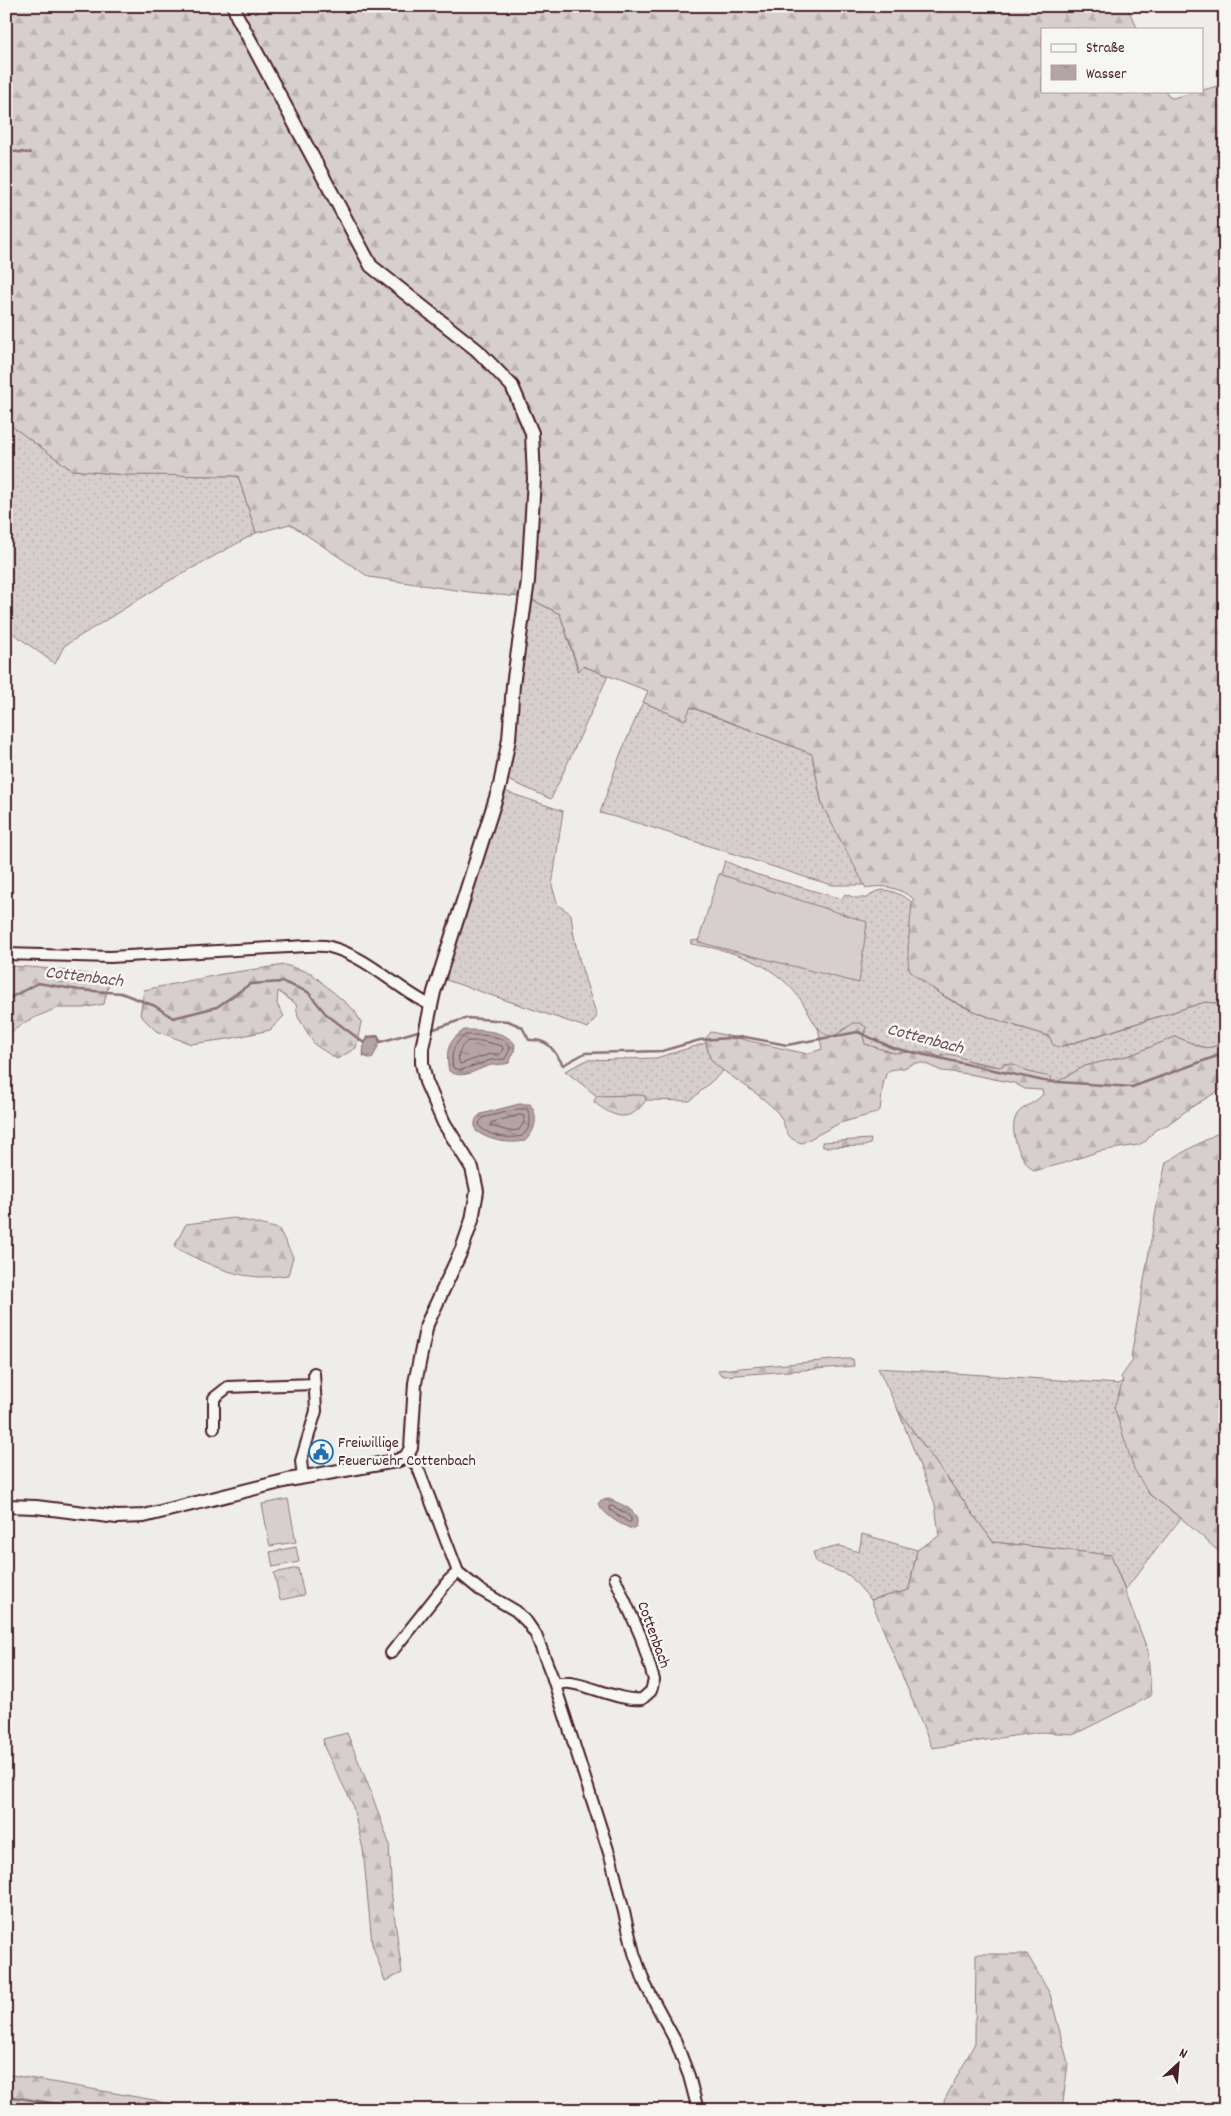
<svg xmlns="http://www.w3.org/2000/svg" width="1231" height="2116" viewBox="0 0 1231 2116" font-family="Dekko,sans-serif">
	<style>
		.grass { fill: url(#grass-dots); stroke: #90777c }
		.forest { fill: url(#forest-firs); stroke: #90777c }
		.park { fill: url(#park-crowns); stroke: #90777c }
		.pitch { fill: #d7cfce; stroke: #90777c }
		.water { fill: url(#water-ripples); stroke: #8a6f74 }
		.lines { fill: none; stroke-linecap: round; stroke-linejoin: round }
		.shore { stroke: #74545c; stroke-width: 1 }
		.stream { stroke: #8a6f74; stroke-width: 2.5 }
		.minor-casing { stroke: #4a1f2b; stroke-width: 14 }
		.tertiary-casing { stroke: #4a1f2b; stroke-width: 16 }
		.minor { stroke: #f6f6f2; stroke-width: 10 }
		.tertiary { stroke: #f6f6f2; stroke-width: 12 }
		.labels { text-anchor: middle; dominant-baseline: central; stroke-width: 5; stroke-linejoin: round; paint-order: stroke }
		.poi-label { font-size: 16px; fill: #4a1f2b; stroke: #f6f6f2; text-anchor: start }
		.street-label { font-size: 16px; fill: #4a1f2b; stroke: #f6f6f2 }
		.water-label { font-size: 18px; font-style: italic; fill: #6f4e56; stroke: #f6f6f2 }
	</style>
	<defs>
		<pattern id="grass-dots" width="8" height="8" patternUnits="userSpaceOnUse" patternTransform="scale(1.25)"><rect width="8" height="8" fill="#d7cfce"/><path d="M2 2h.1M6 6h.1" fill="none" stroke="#bab1b1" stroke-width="1.8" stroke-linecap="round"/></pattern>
		<pattern id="forest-firs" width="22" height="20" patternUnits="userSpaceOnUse" patternTransform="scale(1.25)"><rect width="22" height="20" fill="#d7cfce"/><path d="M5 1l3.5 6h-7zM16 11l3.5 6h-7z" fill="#bab1b1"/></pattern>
		<pattern id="park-crowns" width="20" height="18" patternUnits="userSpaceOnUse" patternTransform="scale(1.25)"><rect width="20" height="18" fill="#d7cfce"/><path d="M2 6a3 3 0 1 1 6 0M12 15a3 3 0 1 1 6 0" fill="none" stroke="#bab1b1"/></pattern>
		<pattern id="water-ripples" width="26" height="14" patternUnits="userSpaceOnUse" patternTransform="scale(1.25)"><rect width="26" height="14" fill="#b4a4a5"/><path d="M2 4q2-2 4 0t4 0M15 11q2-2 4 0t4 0" fill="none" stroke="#948587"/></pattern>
	</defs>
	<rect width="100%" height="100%" fill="#efedea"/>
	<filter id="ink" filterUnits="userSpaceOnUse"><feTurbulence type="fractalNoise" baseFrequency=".02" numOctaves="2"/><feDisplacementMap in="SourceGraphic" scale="10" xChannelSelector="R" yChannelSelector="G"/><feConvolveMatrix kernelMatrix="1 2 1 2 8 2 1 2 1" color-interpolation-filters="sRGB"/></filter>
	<g filter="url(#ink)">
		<!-- grass -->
		<path class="grass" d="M6,422L72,470L125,475L238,476L256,533L167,582L64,646L55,664L6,628Z
			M532,600L560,614L578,671L583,666L608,676L551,799L506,779L513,751L521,677Z
			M643,702L685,720L690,707L812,754L822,805L865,885H833L808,878L641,824L600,813L620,755Z
			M504,791L563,811L552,886L558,905L571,914C574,949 586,983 597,1016L588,1028L443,979Z
			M725,861L755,874L842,899L845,894L855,898H868C880,882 900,894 912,902L909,967C913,975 922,980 929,986C954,1006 985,1016 1016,1026C1035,1032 1048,1035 1065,1046L1205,1002L1216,1003L1225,1006V1039C1207,1057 1195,1042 1175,1037L1131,1055L1085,1066L1055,1083L1005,1063L1000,1067L943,1055L940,1057L930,1053L904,1051L897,1054L865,1044L863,1036L866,1031L847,1027C840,1032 832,1041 823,1034C813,1025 807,1007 798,996C772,962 731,950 691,944V941L699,940Z
			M706,1043L710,1058L723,1071L690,1101L646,1100L645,1096L639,1095L597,1096L565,1071L587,1060L656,1058Z
			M878,1368L1118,1384L1123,1381L1149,1494L1181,1518L1125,1590L1111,1555L993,1542L898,1410Z
			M862,1534L917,1550L909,1590L871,1600L850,1576L816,1562L813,1552L840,1546L859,1552Z"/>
		<!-- forest -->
		<path class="forest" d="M6,6H1126L1138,29H1042V91H1166L1169,97L1173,98L1225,84V1006L1216,1003L1205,1002L1060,1047L1053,1045L1049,1036C1004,1022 960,1011 923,981C919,978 911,974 909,968C906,956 911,916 912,902L914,899C899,888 885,884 866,888L822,805L812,754L691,707L685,720L643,702L648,691L583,666L579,671L560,614L531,599L520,597L469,592L369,577L290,524L256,533L238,476L125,475L72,470L6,422Z
			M285,965L311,973L354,1010L361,1022L356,1048L337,1059L315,1045L298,1017L296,1004L278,991L277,1004L284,1016L270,1030L228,1039L191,1044L156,1031L140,1015L144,990L222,974Z
			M6,966C42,967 75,971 110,979L104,1004L83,1008H57L27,1021L6,1036Z
			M854,1023H860L866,1027L863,1036L865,1044L893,1053L925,1052L940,1057C951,1050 964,1060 975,1063C983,1065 992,1066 1000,1067C1011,1060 1015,1066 1026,1071C1033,1074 1043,1075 1051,1077V1082L1055,1083L1085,1066L1131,1055L1175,1037C1195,1042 1207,1057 1225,1039V1087L1190,1108L1167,1125L1155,1130L1146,1141L1138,1145L1100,1151L1061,1164L1034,1171C1021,1161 1006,1129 1018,1113C1025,1105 1036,1103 1043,1094L1042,1090L1025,1089L1014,1083L969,1074L942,1071L923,1063H914L904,1068L890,1070L886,1074L883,1085L880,1110L876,1113L840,1123L802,1143C782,1138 788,1125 777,1112C760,1093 736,1081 716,1065L710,1058L705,1039L711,1032L807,1054L822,1049L818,1027C832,1045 839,1031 854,1023Z
			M639,1095L645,1096L646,1100C630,1124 614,1118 594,1102L595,1099L597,1096Z
			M1225,1129V1557L1181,1518L1149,1494L1134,1469L1114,1407L1123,1381L1121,1377L1133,1360L1131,1357L1158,1199L1166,1162Z
			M871,1139L870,1144L865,1146L823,1147L822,1142Z
			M234,1218L279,1229L293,1257L288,1275C279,1276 270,1277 261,1277C230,1276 201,1261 174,1247L186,1224Z
			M844,1359H853L854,1366L724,1376L720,1374L718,1370Z
			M898,1410L993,1542L1111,1555L1148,1651L1151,1696L1075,1734L1040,1732L932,1748L871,1600L909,1590L917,1550L939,1536L935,1504Z
			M347,1733L369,1787L389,1843L392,1898L402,1973L385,1981L372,1944L363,1849L352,1803L324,1747L323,1739Z
			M976,1954H1027L1050,1994L1068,2063L1062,2110H945L944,2101L975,2043Z
			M6,2074L154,2100L185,2110H6Z"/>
		<!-- park -->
		<path class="park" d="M298,1568L304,1595L280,1600L274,1573Z"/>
		<!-- pitch -->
		<path class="pitch" d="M719,874L867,922L859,983L698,942Z
			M288,1499L296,1542L270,1546L262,1504Z
			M296,1547L299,1562L273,1567L270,1552Z"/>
		<!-- water -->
		<path class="water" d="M464,1030C481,1030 504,1030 515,1044L514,1052L509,1063C503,1065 498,1064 492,1065C477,1068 464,1081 449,1071C445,1051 448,1041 464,1030Z
			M378,1036L380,1042L372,1059L363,1056L364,1043L368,1037Z
			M519,1104H530C539,1117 536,1130 525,1141C508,1144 490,1141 476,1131C474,1123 474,1119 481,1114Z
			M609,1499C621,1504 642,1511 636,1527L632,1529C619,1524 606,1516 598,1504L601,1500Z"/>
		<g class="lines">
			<!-- shore -->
			<path class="shore" d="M466,1035C479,1035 501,1034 510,1046L509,1051L505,1059L491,1060L461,1070L453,1068C450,1053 454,1042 466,1035Z
				M468,1041H482L502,1046L503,1049L500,1054H490L460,1064C456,1055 460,1046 468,1041Z
				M519,1109H527C533,1119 530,1129 522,1136C508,1139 491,1137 480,1127L479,1123L483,1118Z
				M520,1115L524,1116V1122L519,1130L509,1131L490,1126L491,1123Z
				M612,1506L627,1514L631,1518V1522H628L610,1510L609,1507Z"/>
			<!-- stream -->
			<path class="stream" d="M6,151L30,153
				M6,1000L38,983L79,990L121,993L155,1006L173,1018L217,1007L250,984L283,982L308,992L326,1014L364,1043L368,1037L378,1036L380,1042L418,1031
				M431,1030L467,1018L508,1021L522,1027L529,1040C549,1039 553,1049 563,1065L585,1053L662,1051L700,1040L745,1037L787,1045L858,1032L893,1048L1044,1081L1132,1087L1225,1053
				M6,2096L96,2110"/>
			<!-- minor casing -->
			<g class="minor-casing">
				<path id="minor" d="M6,954L110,957L307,946C315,946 323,945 330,947C368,957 396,988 430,1005
					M214,1428V1398L228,1387L315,1384
					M408,1455L418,1468L458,1572L480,1590L516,1611L527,1622L536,1635L552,1676L611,1859L634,1953L645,1984L676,2042L689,2076L698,2110
					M303,1477L301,1461L316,1411L314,1373
					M391,1653L448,1581L458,1572
					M555,1684C579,1677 614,1702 642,1699L651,1691L654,1680L641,1637L615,1578"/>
			</g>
			<!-- tertiary casing -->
			<g class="tertiary-casing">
				<path id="tertiary" d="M6,1506L36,1507L117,1517L144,1516L288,1480L396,1461L406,1457L411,1448L415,1383L427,1324L462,1249L472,1220L477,1191L472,1168L444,1123L426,1082L422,1063V1048L434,992L500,785L509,739L513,685L528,581L534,479L532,433L512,386L477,350L371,266L237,16L234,6"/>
			</g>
			<!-- minor -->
			<use href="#minor" class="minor"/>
			<!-- tertiary -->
			<use href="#tertiary" class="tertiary"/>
		</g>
	</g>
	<!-- icons -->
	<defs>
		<g id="civic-ring" transform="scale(1.25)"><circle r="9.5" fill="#f6f6f2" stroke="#1f6fb2" stroke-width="1.5"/><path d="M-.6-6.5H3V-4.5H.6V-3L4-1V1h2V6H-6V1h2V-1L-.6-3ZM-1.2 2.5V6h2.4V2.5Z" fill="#1f6fb2"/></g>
	</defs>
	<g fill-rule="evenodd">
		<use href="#civic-ring" x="321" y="1452"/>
	</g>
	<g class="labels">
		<!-- poi labels -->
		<g class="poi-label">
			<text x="338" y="1443">Freiwillige<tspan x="338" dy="18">Feuerwehr Cottenbach</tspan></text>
		</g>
		<!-- street labels -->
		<g class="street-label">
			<text transform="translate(653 1635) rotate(70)">Cottenbach</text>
		</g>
		<!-- water labels -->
		<g class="water-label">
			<text transform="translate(84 978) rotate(7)">Cottenbach</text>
			<text transform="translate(925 1040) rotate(15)">Cottenbach</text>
		</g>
	</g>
	<!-- margin -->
	<rect width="1231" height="2116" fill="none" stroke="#f6f6f2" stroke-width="25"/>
	<rect x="12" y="12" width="1206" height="2091" fill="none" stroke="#4a1f2b" stroke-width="2" filter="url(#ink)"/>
	<!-- legend -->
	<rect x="1041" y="28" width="162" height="65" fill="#f6f6f2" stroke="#b1a0a2"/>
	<rect x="1051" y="44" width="25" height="8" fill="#f6f6f2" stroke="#b1a0a2"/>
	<text x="1086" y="52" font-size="15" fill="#4a1f2b">Straße</text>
	<rect x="1051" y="65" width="25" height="15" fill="url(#water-ripples)" stroke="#b1a0a2"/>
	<text x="1086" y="78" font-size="15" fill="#4a1f2b">Wasser</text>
	<!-- north arrow -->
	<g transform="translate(1178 2064) rotate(26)" stroke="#f6f6f2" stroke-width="4" paint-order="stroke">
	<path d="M0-4L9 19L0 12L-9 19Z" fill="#4a1f2b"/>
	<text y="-8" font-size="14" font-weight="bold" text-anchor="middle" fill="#4a1f2b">N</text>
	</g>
</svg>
